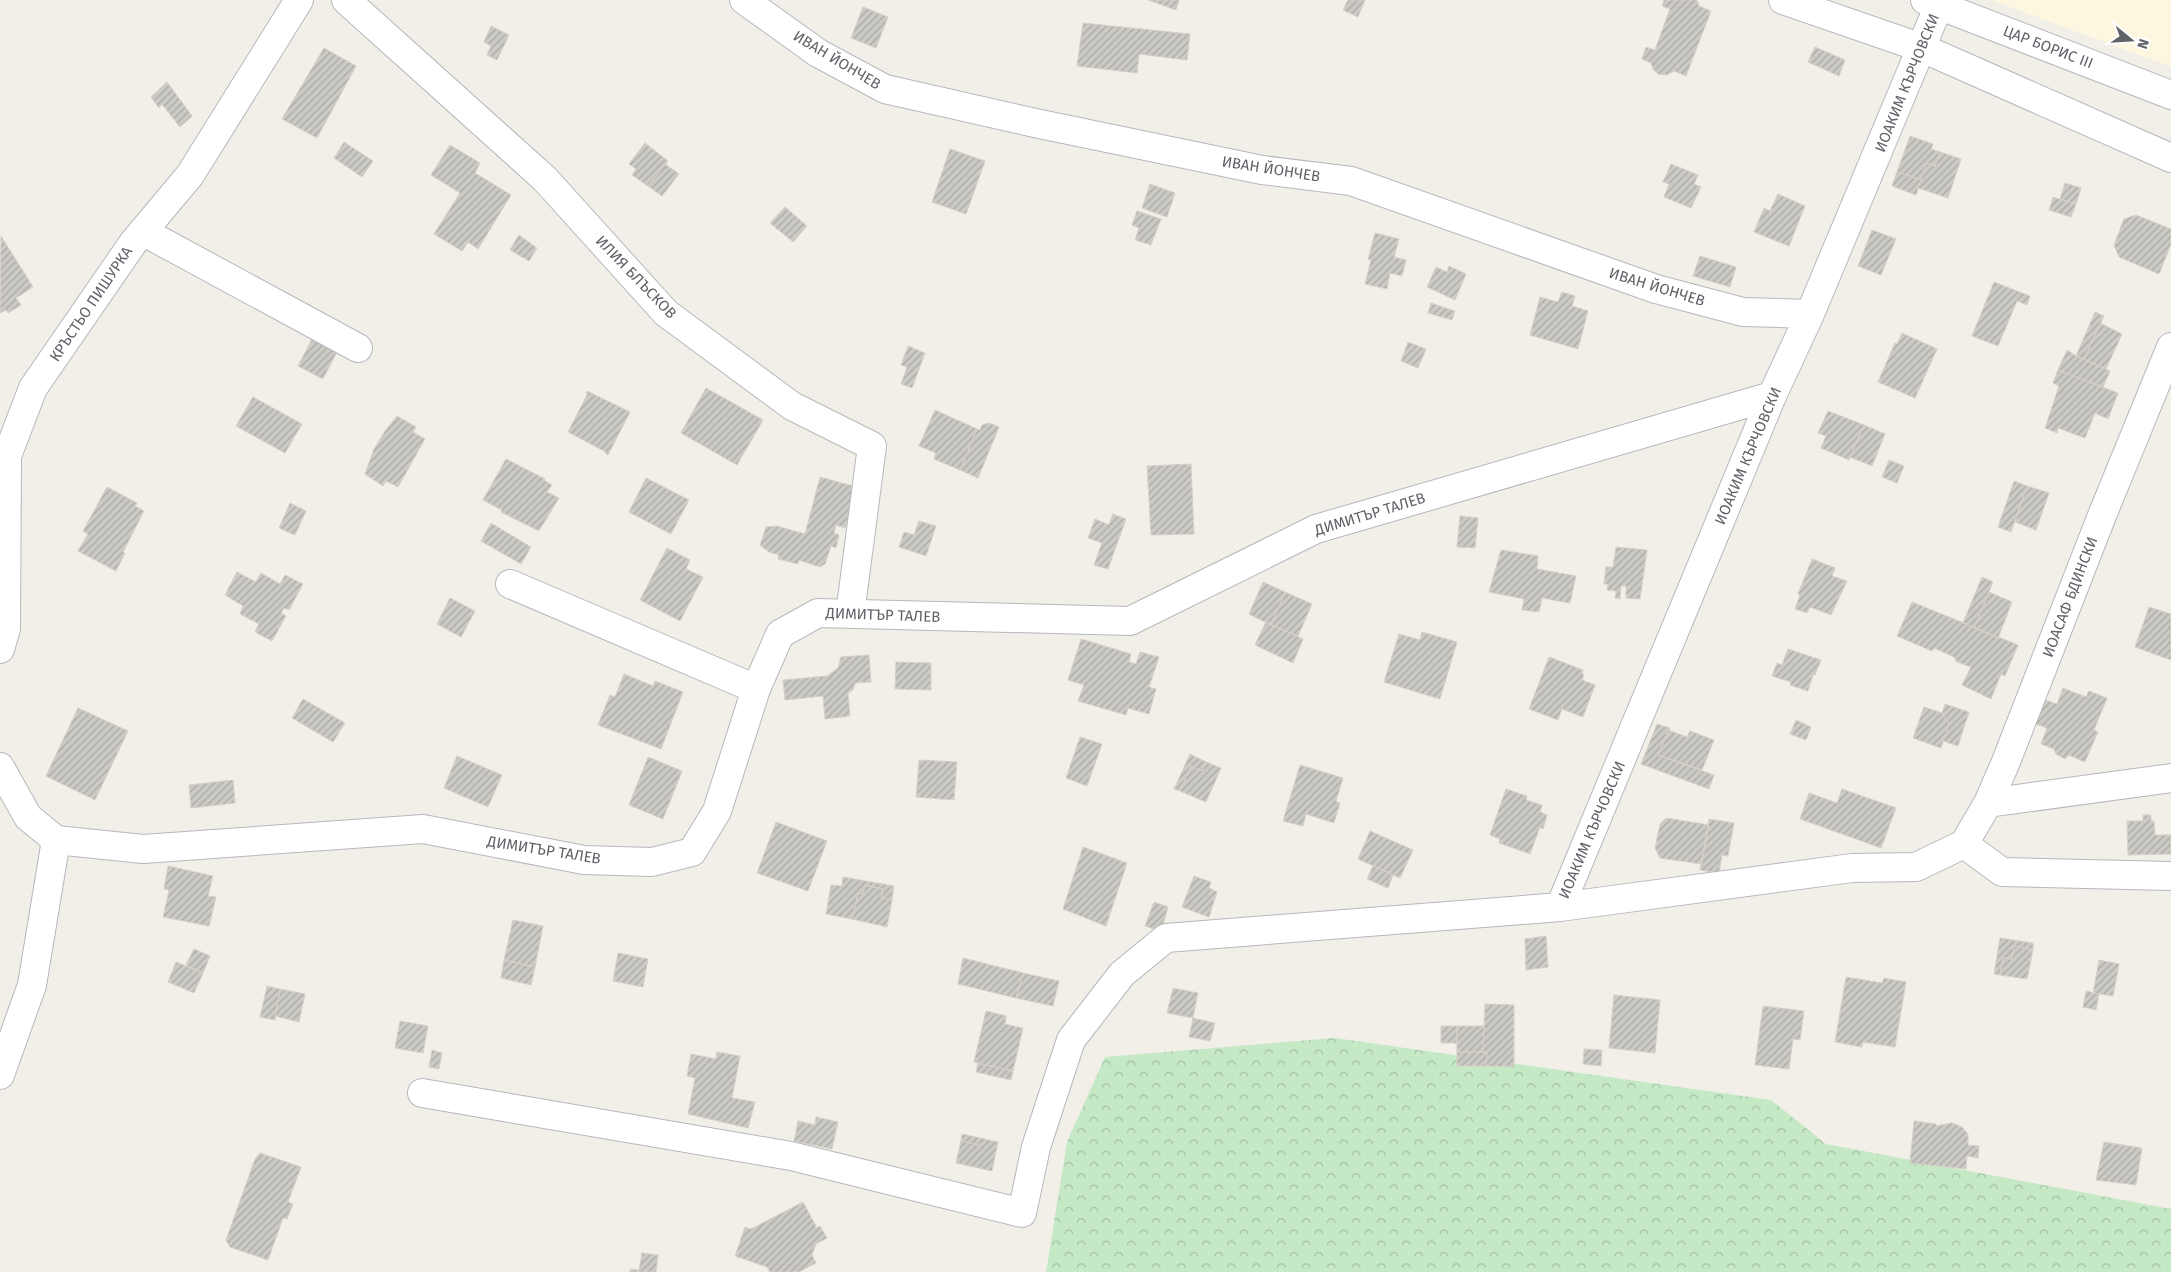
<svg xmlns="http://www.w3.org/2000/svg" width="2171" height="1272" viewBox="0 0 2171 1272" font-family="'Fira Sans',sans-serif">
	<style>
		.commercial { fill: #fef7e0 }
		.forest { fill: url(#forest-crowns) }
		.building { fill: url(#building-hatch); stroke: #d6d1c6 }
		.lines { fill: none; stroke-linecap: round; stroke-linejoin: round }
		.minor-casing { stroke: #b5b8bc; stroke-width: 30 }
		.minor { stroke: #fff; stroke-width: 28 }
		.labels { text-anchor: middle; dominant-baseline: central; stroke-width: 4; stroke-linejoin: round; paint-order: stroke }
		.street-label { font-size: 15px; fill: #5f6368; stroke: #fff }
	</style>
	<defs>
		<pattern id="forest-crowns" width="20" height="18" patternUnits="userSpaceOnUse" patternTransform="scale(1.25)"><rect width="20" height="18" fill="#c5e8c5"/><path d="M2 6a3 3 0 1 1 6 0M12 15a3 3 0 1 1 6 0" fill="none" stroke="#a3c0a4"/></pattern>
		<pattern id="building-hatch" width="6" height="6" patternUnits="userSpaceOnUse" patternTransform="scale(1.25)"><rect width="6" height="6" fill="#cccac5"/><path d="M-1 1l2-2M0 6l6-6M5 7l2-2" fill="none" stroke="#a9a8a4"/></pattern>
	</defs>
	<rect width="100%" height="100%" fill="#f1efe8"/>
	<!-- commercial -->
	<path class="commercial" d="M1992,0H2171V67Z"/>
	<!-- forest -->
	<path class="forest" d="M1335,1038L1771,1100L1826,1144L2171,1209V1272H1046L1067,1142L1105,1057Z"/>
	<!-- building -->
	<path class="building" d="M1148,0H1179L1176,10Z
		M1348,0H1365L1358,17L1343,10Z
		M1664,0H1697L1699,6L1711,11L1686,76L1674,71L1667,75L1658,74L1653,69L1651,63L1642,59L1646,47L1655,50L1670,9L1662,6Z
		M863,7L888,17L876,48L851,38Z
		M1083,23L1190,34L1187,60L1139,54L1137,73L1077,66Z
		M491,26L509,35L497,60L487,55L491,46L484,42Z
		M1815,47L1845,60L1839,76L1808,62Z
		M324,48L356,66L317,138L282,119Z
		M167,82L192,116L180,127L162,104L159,108L151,97Z
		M1910,136L1933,144L1931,149L1940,152L1935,166L1926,163L1921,180L1897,172Z
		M344,142L373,161L362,177L334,158Z
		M645,143L668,161L648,186L632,175L636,169L629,164Z
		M450,145L480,163L475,173L511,195L478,249L468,242L462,251L434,234L460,193L431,175Z
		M950,149L985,161L966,214L932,202Z
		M1940,152L1961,159L1948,198L1918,188L1926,163L1935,166Z
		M665,164L679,174L662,196L648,186Z
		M1671,164L1698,175L1694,184L1701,187L1691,208L1664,197L1669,184L1663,182Z
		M1897,172L1921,180L1916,195L1892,186Z
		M2065,183L2081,188L2076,204L2060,199Z
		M1150,184L1175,193L1167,217L1142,208Z
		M1778,194L1805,206L1789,246L1754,232L1764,208L1770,211Z
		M2053,197L2076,204L2071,217L2049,210Z
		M785,207L807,226L793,242L770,223Z
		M1137,211L1161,219L1151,245L1135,240L1139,228L1132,225Z
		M2136,215L2171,229V244L2159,274L2119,257L2114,245L2124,219Z
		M1872,230L1896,239L1881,275L1858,266Z
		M1375,233L1399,239L1394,257L1406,260L1402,276L1390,273L1387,289L1365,284L1371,260L1368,259Z
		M519,235L537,248L529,261L510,250Z
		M1,236L33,287L16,298L21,305L8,313L6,310L0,313Z
		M1700,256L1736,267L1730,287L1693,276Z
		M1449,266L1466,274L1455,300L1427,287L1436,267L1447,272Z
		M1994,282L2030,296L2027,305L2017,301L1998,346L1972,336Z
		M1562,292L1575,296L1572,306L1588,311L1578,349L1530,335L1540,297L1558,302Z
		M1431,303L1455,311L1452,320L1428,313Z
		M2095,312L2104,316L2084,359L2076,356Z
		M2100,323L2122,334L2106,369L2084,359Z
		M1902,333L1937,349L1915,398L1878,382L1895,343L1897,344Z
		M313,337L338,350L323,379L298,366Z
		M1408,342L1426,349L1418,368L1401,361Z
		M908,346L925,353L912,388L901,384L907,367L901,365Z
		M2067,350L2076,356L2110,371L2103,387L2058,370Z
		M2058,370L2118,393L2108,419L2095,413L2085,438L2058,428L2057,433L2045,428L2059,386L2053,383Z
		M706,388L763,420L737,465L681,433Z
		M587,391L630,412L608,455L605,453L606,452L568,432L588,393H586Z
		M253,397L302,424L285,453L236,426Z
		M935,410L977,429L960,470L934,459L936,453L919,446Z
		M1828,411L1864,425L1849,460L1821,448L1826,436L1818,433Z
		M397,416L416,427L413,432L425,439L398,487L386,481L383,486L365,474L374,449L385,431Z
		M989,423L999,427L978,478L960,470L977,429L980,430L982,425Z
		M1864,425L1885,434L1872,466L1850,457Z
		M506,459L545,479L544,480L552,485L547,492L559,498L539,531L501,512L502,510L483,500Z
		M1889,460L1904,466L1897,483L1882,477Z
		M1191,464L1194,534L1151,535L1147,466Z
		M820,477L856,487L845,528L836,525L834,533L839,535L836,548L831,546L825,564L820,567L799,560L798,564L778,559L779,555L769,552L760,545L766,527L777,526L805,534Z
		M646,478L689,500L671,534L629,512Z
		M2014,481L2027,486L2011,532L1998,527Z
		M2027,486L2049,493L2036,530L2015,522Z
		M107,487L137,503L135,506L144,511L123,552L125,553L116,571L78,551L88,534L83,531Z
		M290,503L306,511L295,535L279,528Z
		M1113,514L1126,519L1108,569L1094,565L1102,543L1088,538L1095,519L1109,525Z
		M1460,516L1478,518L1475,548L1457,547Z
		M919,521L936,526L926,556L899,547L904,532L914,535Z
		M491,523L531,547L521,564L481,541Z
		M1616,547L1647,550L1640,599L1626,598V586H1621L1620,599L1615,598L1616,591L1607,590L1608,584H1604L1606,567H1613Z
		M667,548L690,560L686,569L703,577L680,621L640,600Z
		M1501,550L1538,556L1537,569L1576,576L1570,603L1542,598L1539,612L1522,610L1524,599L1489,592Z
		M1812,559L1835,568L1832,576L1847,581L1831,615L1810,607L1807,613L1795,609L1800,595L1798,594Z
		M237,572L256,582L261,573L280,584L285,575L303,584L289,610L284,608L281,613L286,616L272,641L255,632L259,624L240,614L243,606L225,595Z
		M1982,577L1993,582L1974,628L1963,623Z
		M1263,582L1285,592L1271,625L1249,614Z
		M1285,592L1312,604L1298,636L1271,625Z
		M1989,592L2012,602L1998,638L1974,628Z
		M450,598L475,611L461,637L437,624Z
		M1912,602L2018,645L2005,676L2001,674L1991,699L1962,685L1971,667L1957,662L1954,657L1934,648L1932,651L1897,636Z
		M2149,607L2171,614V660L2135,647Z
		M1266,622L1303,639L1293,663L1255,645Z
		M1422,632L1457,642L1440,699L1384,682L1399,634L1420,640Z
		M1081,639L1131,654L1129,662L1136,664L1140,652L1159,657L1149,687L1156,689L1149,714L1128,708L1126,715L1078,701L1084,685L1068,680Z
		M1788,649L1821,660L1815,675H1813L1808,691L1790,685L1791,682L1772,676L1777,663L1782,665Z
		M869,655L871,682L855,683L853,690L848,693L850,716L825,719L823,696L785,700L783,680L827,676L838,668L841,657Z
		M1549,657L1583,670L1582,674L1584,675L1582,680L1595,685L1583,717L1562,709L1558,720L1529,709Z
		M896,662L931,663V690L895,689Z
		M624,674L653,686L655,681L683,692L661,749L598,725L610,695L615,697Z
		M2063,688L2086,697L2089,691L2107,698L2094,730L2098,732L2085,762L2069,755L2065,759L2056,754L2054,749L2041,744L2047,728L2036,724L2045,700L2057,704Z
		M303,699L345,723L333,742L292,718Z
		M1945,704L1969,712L1958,746L1943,741L1949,724L1942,713Z
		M1924,707L1942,713L1949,724L1941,748L1913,738Z
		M78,708L128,731L95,800L46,776Z
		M1796,720L1811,727L1806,740L1790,734Z
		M1657,724L1670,728L1658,755L1714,775L1709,789L1641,764Z
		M1668,730L1687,737L1690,731L1714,740L1702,770L1658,755Z
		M1080,737L1102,744L1087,786L1066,778Z
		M1190,754L1206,762L1202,771L1191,766L1180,791L1174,789Z
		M457,756L502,775L488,807L444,788Z
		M648,757L682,771L663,819L629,805Z
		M919,760L957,762L954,800L916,797Z
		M1206,762L1221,768L1206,802L1180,791L1191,766L1202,771Z
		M1300,765L1343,778L1336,801L1340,803L1334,823L1306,814L1303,826L1283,821Z
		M233,780L235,803L191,808L189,785Z
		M1506,789L1527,796L1526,800L1542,805L1540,812L1547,815L1543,829L1540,827L1530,854L1499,843L1500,839L1490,835Z
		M1842,789L1896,808L1881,848L1800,819L1809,793L1837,803Z
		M2143,815H2151V821H2154L2155,835H2171V854L2128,855L2127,821H2143Z
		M1666,818L1709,825L1702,864L1660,858L1655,848L1660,824Z
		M1709,819L1734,823L1728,856L1722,855L1719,873L1700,870Z
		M776,822L827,841L808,891L757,873Z
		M1370,831L1413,850L1400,878L1358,859Z
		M1083,847L1127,863L1106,926L1063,909Z
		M168,866L213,876L208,896L216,897L209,926L163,917L169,890L164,889Z
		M1373,866L1393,875L1388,888L1367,879Z
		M1194,876L1211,882L1209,888L1217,892L1209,917L1182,907Z
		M843,877L894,886L892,900L881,898L883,889L865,885L863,894L858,893L852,919L826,914L831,885L842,886Z
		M865,885L883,889L881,898L892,900L887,927L852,919L858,893L863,894Z
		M1154,902L1168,907L1161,931L1145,926Z
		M513,920L543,926L535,967L504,960Z
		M1546,936L1548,967L1526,970L1525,939Z
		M2000,938L2033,943V950L2014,946L2012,959L2003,958L2000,975L1994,974Z
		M2014,946L2033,950L2027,979L2000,975L2003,958L2012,959Z
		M194,949L210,956L203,973L186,965Z
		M618,953L648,959L643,987L613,981Z
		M963,958L1023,973L1016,998L958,984Z
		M504,960L535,967L531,985L501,978Z
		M2099,960L2119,964L2113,996L2093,993Z
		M176,962L203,973L194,993L168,982Z
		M1023,973L1059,981L1053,1006L1016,998Z
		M1846,977L1882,983L1884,978L1906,982L1895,1047L1863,1042L1862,1047L1835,1042Z
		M267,986L280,989L275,1020L260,1017Z
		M1173,988L1198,993L1193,1018L1167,1013Z
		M280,989L305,994L299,1022L275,1016Z
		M2086,991L2099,994L2096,1010L2083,1007Z
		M1614,995L1660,1000L1655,1053L1609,1048Z
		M1485,1004L1514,1005V1067L1486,1066L1487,1052H1483Z
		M1763,1006L1804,1011L1800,1040L1793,1039L1789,1069L1755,1065Z
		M986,1011L1006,1016L1005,1024L1023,1028L1013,1071L974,1062Z
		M1193,1018L1215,1023L1210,1041L1189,1037Z
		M400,1021L428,1026L423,1053L395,1048Z
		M1441,1026H1457V1043H1441Z
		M1457,1026H1484L1483,1052H1457Z
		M1584,1049L1602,1050L1601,1066L1583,1064Z
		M432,1050L442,1053L439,1069L429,1067Z
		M717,1052L740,1056L732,1098L755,1102L748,1128L688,1114L695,1078L687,1076L691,1054L716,1059Z
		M1457,1052H1487L1486,1066H1457Z
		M978,1063L1013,1071L1011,1080L976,1072Z
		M816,1117L838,1122L832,1149L794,1141L798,1121L815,1125Z
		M1914,1121L1936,1124V1126L1952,1123L1962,1127L1968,1134V1145L1979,1146L1978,1158L1967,1156L1966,1169L1910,1163Z
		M962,1134L980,1138L978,1145L961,1141Z
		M980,1138L998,1142L992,1171L956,1163L961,1141L978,1145Z
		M2104,1142L2142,1148L2136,1185L2096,1180Z
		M260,1153L301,1167L288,1202L293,1204L287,1219L283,1218L268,1260L230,1247L226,1240L255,1159Z
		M803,1202L817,1228L820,1226L827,1238L816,1244L812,1255L816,1263L799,1272H770L767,1267L735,1256L745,1227L751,1229Z
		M642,1253L658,1255L656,1272H630V1269L639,1270Z"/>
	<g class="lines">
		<!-- minor casing -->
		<g class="minor-casing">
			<path id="minor" d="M346,0L545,179L666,313L792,406L872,446L850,614
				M744,0L818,53L885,89L1035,123L1262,170L1351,181L1656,289L1743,312L1810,314
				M1783,0L1922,48L2171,158
				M1925,0L2171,95
				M144,232L358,348
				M510,584L756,689
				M0,649L6,629L7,456L33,388L133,243L190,175L299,0
				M0,767L28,817L56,840L143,849L423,829L584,860L652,862L692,852L717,811L756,689L780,634L818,613L1130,621L1316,529L1772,396
				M1988,803L2171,778
				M1964,844L1988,803L2005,764L2103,513L2171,347
				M1964,844L2002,872L2171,876
				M1560,907L1772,396L1810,314L1939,5
				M0,1075L32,985L56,840
				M422,1093L791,1156L1022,1213L1036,1147L1071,1040L1122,974L1166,938L1560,907L1852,868L1916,867L1964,844"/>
		</g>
		<!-- minor -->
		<use href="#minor" class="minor"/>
	</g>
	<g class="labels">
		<!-- street labels -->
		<g class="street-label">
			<text transform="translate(2048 47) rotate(21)">ЦАР БОРИС III</text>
			<text transform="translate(837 60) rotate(31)">ИВАН ЙОНЧЕВ</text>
			<text transform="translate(1907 83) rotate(-68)">ИОАКИМ КЪРЧОВСКИ</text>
			<text transform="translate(1271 169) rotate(9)">ИВАН ЙОНЧЕВ</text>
			<text transform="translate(636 277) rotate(46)">ИЛИЯ БЛЪСКОВ</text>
			<text transform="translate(1657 287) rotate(17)">ИВАН ЙОНЧЕВ</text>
			<text transform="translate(91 304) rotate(-56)">КРЪСТЬО ПИШУРКА</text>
			<text transform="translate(1748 456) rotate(-67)">ИОАКИМ КЪРЧОВСКИ</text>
			<text transform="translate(1370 514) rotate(-17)">ДИМИТЪР ТАЛЕВ</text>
			<text transform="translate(2070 597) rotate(-69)">ИОАСАФ БДИНСКИ</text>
			<text transform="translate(883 615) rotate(2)">ДИМИТЪР ТАЛЕВ</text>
			<text transform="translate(1592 830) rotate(-67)">ИОАКИМ КЪРЧОВСКИ</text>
			<text transform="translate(544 850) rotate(9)">ДИМИТЪР ТАЛЕВ</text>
		</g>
	</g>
	<!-- north arrow -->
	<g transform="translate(2131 40) rotate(108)" stroke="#ffffff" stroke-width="4" paint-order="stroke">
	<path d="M0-4L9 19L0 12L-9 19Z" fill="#5f6368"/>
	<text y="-8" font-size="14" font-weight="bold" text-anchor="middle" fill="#5f6368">N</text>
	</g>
</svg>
